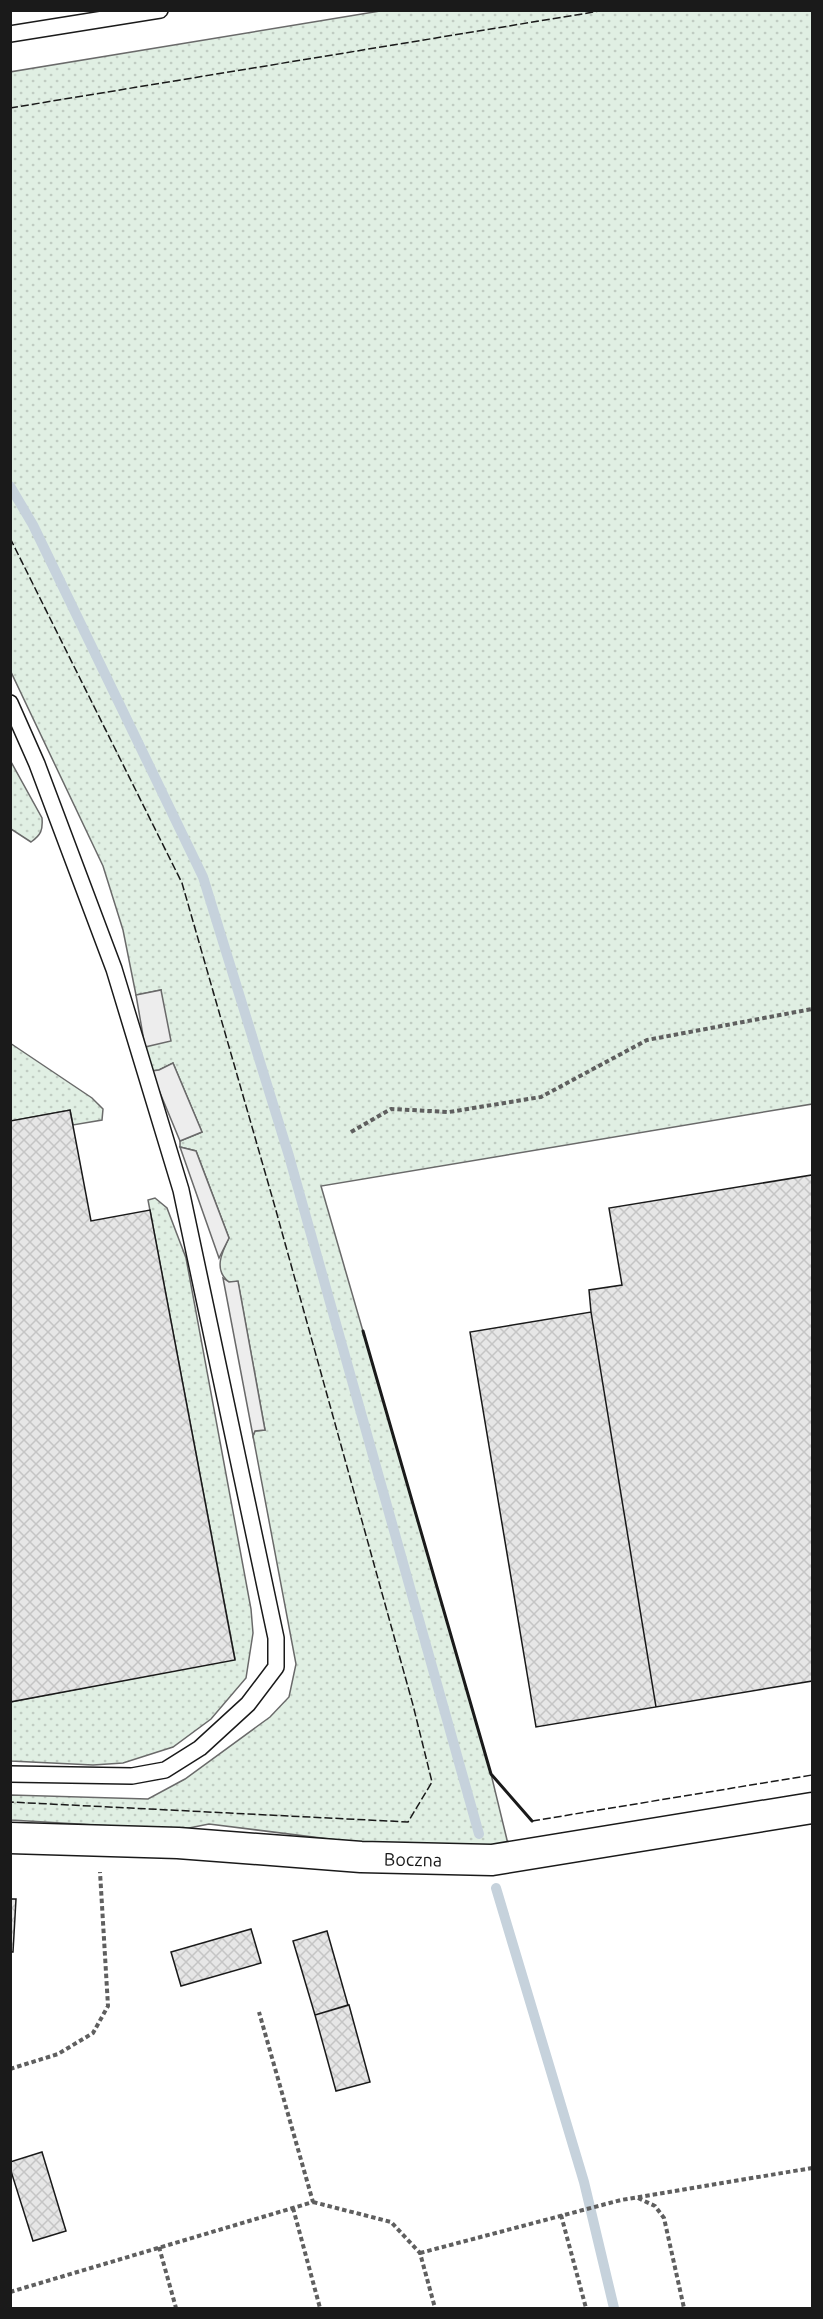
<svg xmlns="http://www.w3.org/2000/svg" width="823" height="2319" viewBox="0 0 823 2319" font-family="Ubuntu,sans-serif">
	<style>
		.grass { fill: url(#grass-dots); stroke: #6a6a6a; stroke-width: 1.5 }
		.parking { fill: #ededed; stroke: #6a6a6a; stroke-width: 1.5 }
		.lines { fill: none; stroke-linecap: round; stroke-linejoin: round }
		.stream { stroke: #c6d2dc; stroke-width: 10 }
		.building { fill: url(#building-cross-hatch); stroke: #1a1a1a; stroke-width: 1.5 }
		.lane-casing { stroke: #1a1a1a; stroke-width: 18 }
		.street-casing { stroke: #1a1a1a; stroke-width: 33 }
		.path { stroke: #5f5f5f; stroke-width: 4; stroke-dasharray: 4.5 3; stroke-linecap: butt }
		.lane { stroke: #fff; stroke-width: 15 }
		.street { stroke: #fff; stroke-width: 30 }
		.fence { stroke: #1a1a1a; stroke-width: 1.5; stroke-dasharray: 8 3; stroke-linecap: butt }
		.wall { stroke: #1a1a1a; stroke-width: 3 }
		.labels { text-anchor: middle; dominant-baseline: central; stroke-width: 4.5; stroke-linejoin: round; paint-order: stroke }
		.street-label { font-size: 18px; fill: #1a1a1a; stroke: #fff }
	</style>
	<defs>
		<pattern id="grass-dots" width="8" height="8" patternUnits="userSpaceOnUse" patternTransform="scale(1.5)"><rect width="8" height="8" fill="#e0efe3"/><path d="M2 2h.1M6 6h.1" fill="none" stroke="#c0ccc2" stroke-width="1.8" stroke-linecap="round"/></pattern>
		<pattern id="building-cross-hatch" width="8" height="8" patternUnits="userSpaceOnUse" patternTransform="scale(1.5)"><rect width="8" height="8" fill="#e6e6e6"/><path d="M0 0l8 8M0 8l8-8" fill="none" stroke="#c5c5c5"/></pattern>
	</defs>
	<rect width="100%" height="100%" fill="#fff"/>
	<!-- grass -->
	<path class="grass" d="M380,11H812V1104L321,1186L491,1774L508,1844L461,1851L369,1844L209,1824L179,1830L11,1820V1795L148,1799L185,1779L270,1717L289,1697L296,1664L253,1436L255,1431L265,1430L238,1282H229C213,1270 222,1252 229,1238L196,1151L180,1147V1141L202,1132L173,1063L159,1070L151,1071L145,1047L161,990L136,995L123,930L103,866L11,672L10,72Z
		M10,760L42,818C43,830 41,835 31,842L11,829Z
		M10,1043L92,1098L103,1109L102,1120L73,1125L70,1110L11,1121Z
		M155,1198L167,1208L186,1258L251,1609L253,1633L246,1678L211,1719L173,1747L123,1763L93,1765L11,1761L10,1702L235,1659L148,1200Z"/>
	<!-- parking -->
	<path class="parking" d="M161,990L171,1041L145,1047L136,995Z
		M173,1063L202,1132L180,1141L151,1071L159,1070Z
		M180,1147L196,1151L229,1238L219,1258Z
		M223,1278L229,1282L238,1281L265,1430L255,1431L253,1436Z"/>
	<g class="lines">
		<!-- stream -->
		<path class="stream" d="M10,486L33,525L203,877L289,1156L479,1834
			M496,1888L584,2182L614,2308"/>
	</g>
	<!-- building -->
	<path class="building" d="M70,1110L91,1221L150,1210L235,1660L10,1702V1121Z
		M812,1175V1681L656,1707L591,1312L589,1290L622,1285L609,1208Z
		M591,1312L656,1707L536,1727L470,1332Z
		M10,1899H16L13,1952H10Z
		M251,1929L261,1963L181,1986L171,1952Z
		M327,1931L348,2005L315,2015L293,1941Z
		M349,2005L370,2082L336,2091L315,2015Z
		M42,2152L66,2231L33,2241L10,2168V2162Z"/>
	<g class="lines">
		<!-- lane casing -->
		<g class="lane-casing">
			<path id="lane" d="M10,34L160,10
				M10,703L37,764L114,969L181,1190L276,1638V1667L248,1704L200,1748L165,1770L132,1776L10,1774"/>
		</g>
		<!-- street casing -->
		<g class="street-casing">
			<path id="street" d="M10,1838L178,1843L361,1857L492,1860L812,1808"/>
		</g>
		<!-- path -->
		<path class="path" d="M351,1132L391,1109L449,1112L541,1097L647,1040L812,1009
			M10,2069L58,2054L93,2033L108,2006L100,1872
			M638,2198L655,2206L664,2218L684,2308
			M313,2202L391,2222L420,2253L435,2308
			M293,2208L320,2308
			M561,2215L586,2308
			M159,2247L176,2308
			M420,2253L621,2200L812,2168
			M10,2292L313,2202L259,2012"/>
		<!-- lane -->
		<use href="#lane" class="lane"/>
		<!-- street -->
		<use href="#street" class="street"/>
		<!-- fence -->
		<path class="fence" d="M10,108L606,10
			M10,538L182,883L275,1207L413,1705L432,1782L408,1822L10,1802
			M532,1821L812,1775"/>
		<!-- wall -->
		<path class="wall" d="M363,1331L491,1774L532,1821"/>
	</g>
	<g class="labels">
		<!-- street labels -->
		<g class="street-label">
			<text transform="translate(413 1859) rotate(1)">Boczna</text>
		</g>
	</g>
	<!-- border -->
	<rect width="823" height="2319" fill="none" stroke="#1a1a1a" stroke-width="24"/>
</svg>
